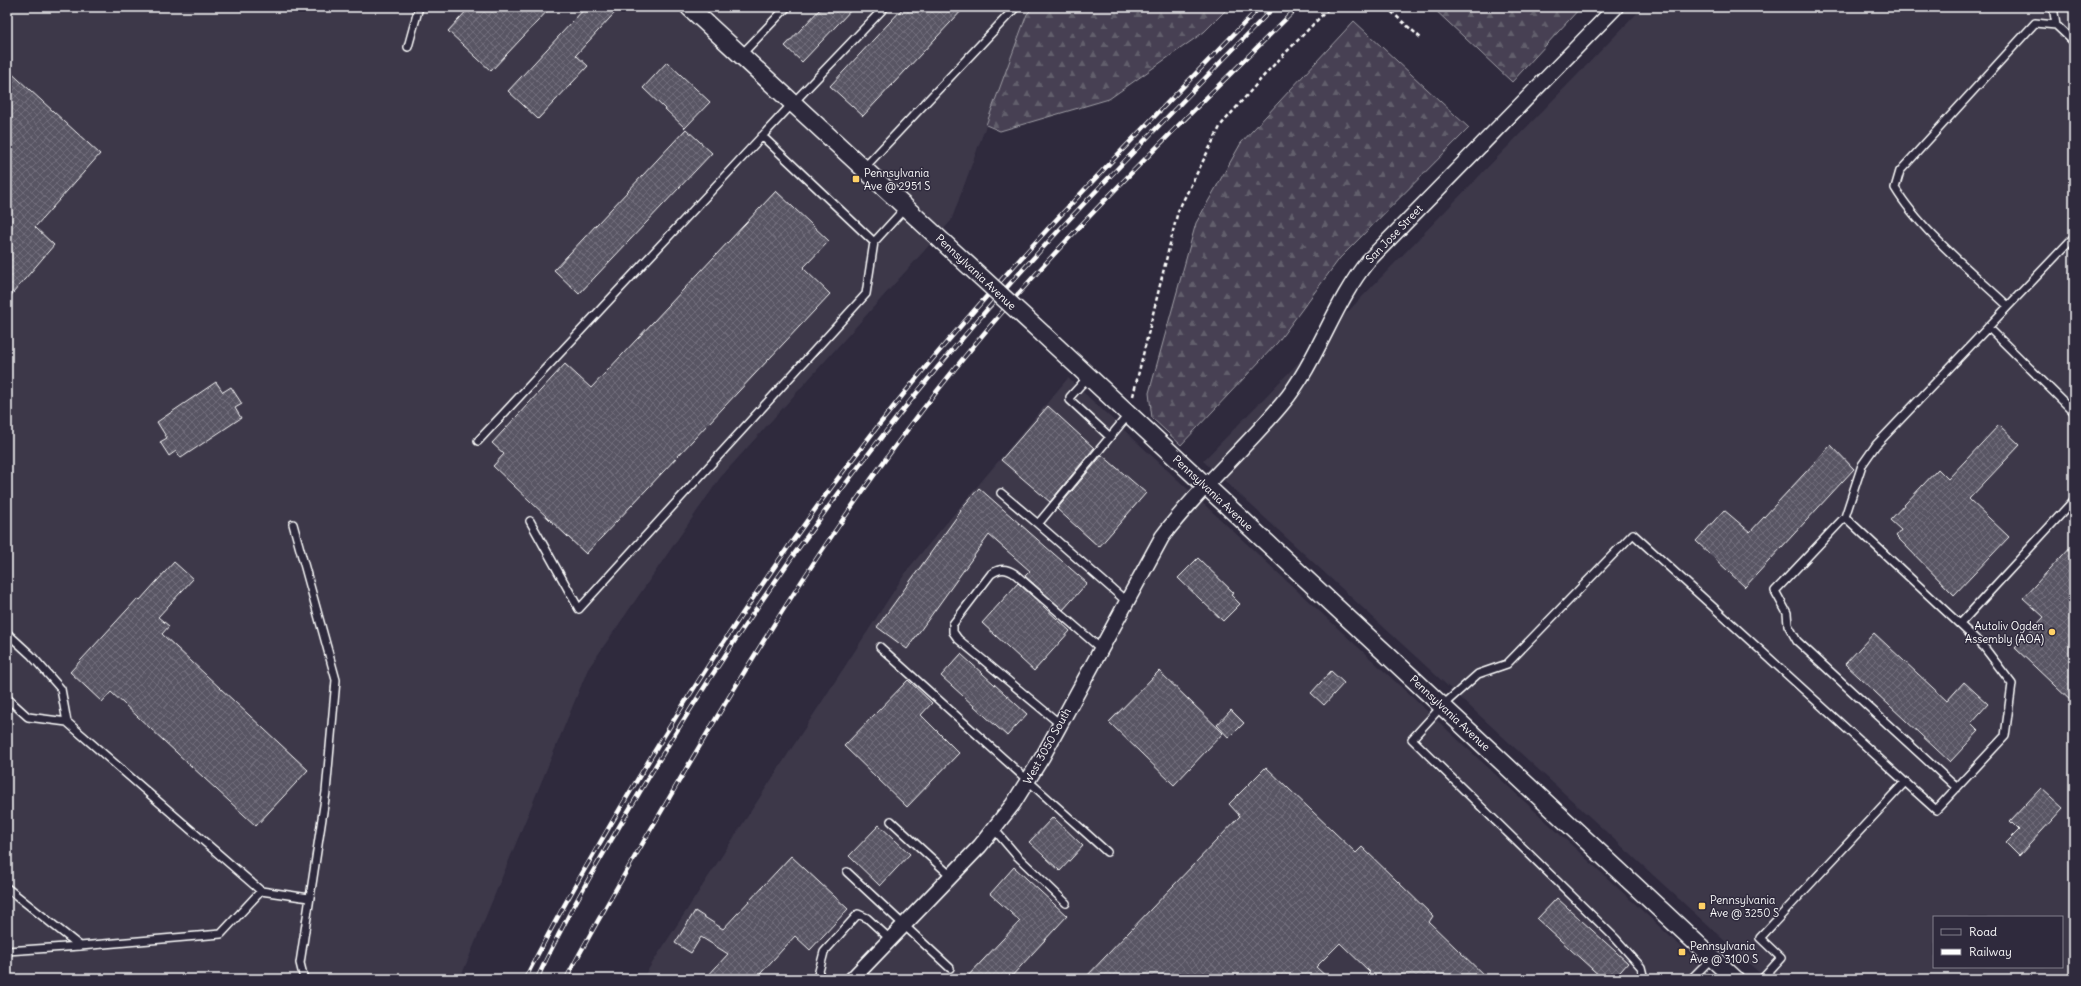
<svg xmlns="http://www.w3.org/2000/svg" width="2081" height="986" viewBox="0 0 2081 986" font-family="Delius,sans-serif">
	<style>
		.built { fill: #3c3749; fill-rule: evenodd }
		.forest { fill: url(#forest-firs); stroke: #a2a0a8 }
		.building { fill: url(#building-cross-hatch); stroke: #fff }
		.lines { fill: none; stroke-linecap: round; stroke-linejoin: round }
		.service-casing { stroke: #fff; stroke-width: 10 }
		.minor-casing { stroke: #fff; stroke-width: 17 }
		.tertiary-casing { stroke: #fff; stroke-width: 20 }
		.path { stroke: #fff; stroke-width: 2.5; stroke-dasharray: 4 3; stroke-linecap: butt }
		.service { stroke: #2f2a3d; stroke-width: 7 }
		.minor { stroke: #2f2a3d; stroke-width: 14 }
		.tertiary { stroke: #2f2a3d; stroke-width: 17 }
		.rail-casing { stroke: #fff; stroke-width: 4.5 }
		.rail { stroke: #2f2a3d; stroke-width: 3; stroke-dasharray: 9; stroke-linecap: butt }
		.tertiary-bridge-casing { stroke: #fff; stroke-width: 20; stroke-linecap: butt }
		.tertiary-bridge { stroke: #2f2a3d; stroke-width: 17 }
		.poi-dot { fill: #ffd166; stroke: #2f2a3d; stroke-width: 1.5 }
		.labels { text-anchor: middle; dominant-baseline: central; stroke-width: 3; stroke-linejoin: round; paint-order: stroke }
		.poi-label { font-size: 11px; fill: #fff; stroke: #2f2a3d; text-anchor: start }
		.street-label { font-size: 11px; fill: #fff; stroke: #2f2a3d }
	</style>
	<defs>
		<pattern id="forest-firs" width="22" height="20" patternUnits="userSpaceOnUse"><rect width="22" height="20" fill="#464152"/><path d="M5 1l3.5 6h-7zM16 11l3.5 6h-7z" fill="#625e6c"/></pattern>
		<pattern id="building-cross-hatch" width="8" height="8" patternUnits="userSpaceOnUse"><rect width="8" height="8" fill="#595564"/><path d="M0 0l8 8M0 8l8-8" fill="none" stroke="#726e7b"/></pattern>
	</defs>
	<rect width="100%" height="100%" fill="#2f2a3d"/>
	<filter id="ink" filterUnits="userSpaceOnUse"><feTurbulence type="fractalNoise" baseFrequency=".025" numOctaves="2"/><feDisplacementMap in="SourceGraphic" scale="8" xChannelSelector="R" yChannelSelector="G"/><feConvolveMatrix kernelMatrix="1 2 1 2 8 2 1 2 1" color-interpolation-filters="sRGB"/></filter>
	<g filter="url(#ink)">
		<!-- built -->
		<path class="built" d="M7,7H1034L1027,14L951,221L720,478L588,669L460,979H7Z
			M1643,7H2074V979H1766L1203,461ZM1934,917H2062V967H1934Z
			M1068,378L1716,979H642L908,569Z"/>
		<!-- forest -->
		<path class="forest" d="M1034,7H1229L1204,32L1109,99L1000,131L986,125L1027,14Z
			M1432,7H1581L1512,82Z
			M1354,21L1469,128L1340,258L1277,343L1181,445L1152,418L1149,393L1196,223L1241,143Z"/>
		<!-- building -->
		<path class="building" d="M470,7H551L491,71L448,31Z
			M586,7H620L576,55L588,66L538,119L508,91Z
			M822,7H854L802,62L785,46Z
			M904,7H965L863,116L830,86Z
			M667,62L710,102L685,128L643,88Z
			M7,69L100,154L35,227L54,245L7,300Z
			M686,129L712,153L579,294L554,270Z
			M776,191L829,241L803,268L830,294L586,554L493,466L504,454L492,443L565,364L591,388Z
			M216,382L223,392L231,387L242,404L235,408L241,418L181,458L176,451L169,456L160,442L167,438L157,422Z
			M1048,406L1094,448L1050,502L1001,460Z
			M1999,425L2020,445L1969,499L2009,537L1954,595L1896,536L1901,530L1890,520L1938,469L1948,479Z
			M1831,445L1854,469L1745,587L1696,541L1724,510L1750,532Z
			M1102,455L1146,493L1099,547L1057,509Z
			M979,488L1087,583L1063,610L1025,576L1030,571L989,535L907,649L877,627L961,511L960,510Z
			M2074,543V704L2015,648L2044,617L2023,598Z
			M1198,558L1234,593L1231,595L1240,604L1223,621L1178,578Z
			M174,562L193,579L158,617L169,626L162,634L308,770L256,826L111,692L102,702L70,672L138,598L140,600Z
			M1018,583L1070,631L1034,671L982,623Z
			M1874,633L1947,701L1964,682L1988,704L1971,723L1979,731L1950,762L1845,664Z
			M961,654L1027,714L1007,736L941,676Z
			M1159,671L1223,733L1174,785L1109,722Z
			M1331,671L1344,683L1324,705L1311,693Z
			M908,680L932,703L921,715L959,753L907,807L844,746Z
			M1231,710L1244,723L1229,738L1217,725Z
			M1266,767L1356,853L1362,847L1433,916L1429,922L1488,979H1364L1370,972L1340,943L1316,967L1329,979H1084L1240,816L1229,804Z
			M2041,788L2063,808L2019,856L2006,843L2019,830L2010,821Z
			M1053,817L1083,846L1060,871L1029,842Z
			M879,825L910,854L880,886L849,856Z
			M791,856L848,909L810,950L795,936L761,973L768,979H705L728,954L701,937L691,953L675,943L695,911L723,929Z
			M1014,867L1067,916L1009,979H965L1020,921L990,894Z
			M1557,898L1628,963L1614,979H1603L1537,919Z"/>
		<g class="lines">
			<!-- service casing -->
			<g class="service-casing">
				<path id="service" d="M2053,7L2056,25
					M408,47L419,7
					M741,55L787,7
					M762,136L874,242L906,207
					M864,168L1016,7
					M2008,306C1972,272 1920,230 1895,188L1900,171L2035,23L2056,25L2074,42
					M1988,327L2074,412
					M1088,377L1070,397V400L1110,437
					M478,441L793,103L885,7
					M1001,493L1038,524
					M1845,517L1862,465L1876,445L2074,237
					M530,521L579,609L866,294L874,242
					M293,524L336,680L326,792L300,963L304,979
					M1126,601L1038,524L1129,414
					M1960,624L2074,500
					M7,633L31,655L61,689L67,722L261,891L309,898
					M880,647L1107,852
					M7,698L28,717L67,722
					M1060,724L958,639L953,632V624L991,574C1000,568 1006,568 1015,574L1101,649
					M1905,782L1936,810L2005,736L2012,684L1984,647L1845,517L1775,591L1787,613L1788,625L1797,641L1957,788
					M891,821L951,876
					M994,829L1017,856L1066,903
					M847,872L950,968
					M7,888L80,946
					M7,951L80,946L221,934L261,891
					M817,979L824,952L858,914L867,918L890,939
					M1644,979L1641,967L1616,939L1412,739L1442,706L1478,674L1507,664L1633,534L1905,782L1760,938L1781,958L1762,979
					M1691,979L1712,958"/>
			</g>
			<!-- minor casing -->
			<g class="minor-casing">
				<path id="minor" d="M852,979L980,846L1013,804L1043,756L1162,537C1198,489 1244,450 1282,404C1318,361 1333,304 1368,261L1616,7"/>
			</g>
			<!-- tertiary casing -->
			<g class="tertiary-casing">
				<path id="tertiary" d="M689,7L943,242
					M1043,334L1735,979"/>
			</g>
			<!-- path -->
			<path class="path" d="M1386,7L1422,39
				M1133,396L1178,211L1221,125L1268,71L1330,7"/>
			<!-- service -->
			<use href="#service" class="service"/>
			<!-- minor -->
			<use href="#minor" class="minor"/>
			<!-- tertiary -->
			<use href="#tertiary" class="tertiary"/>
			<!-- rail casing -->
			<g class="rail-casing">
				<path id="rail" d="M525,979C566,898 612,821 659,744C732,625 810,510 898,401C1010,262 1136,136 1260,7
					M537,979C566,916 602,855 638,795C737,628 850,467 978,320C1072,212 1175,110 1274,7
					M566,979C601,912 641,847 679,781C767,631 859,484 971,349C1071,228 1186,118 1298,7"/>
			</g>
			<!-- rail -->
			<use href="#rail" class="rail"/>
			<!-- tertiary-bridge casing -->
			<g class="tertiary-bridge-casing">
				<path id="tertiary-bridge" d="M943,242L1043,334"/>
			</g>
			<!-- tertiary-bridge -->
			<use href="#tertiary-bridge" class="tertiary-bridge"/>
		</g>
	</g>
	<!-- markers -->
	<g class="poi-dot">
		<rect x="852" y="175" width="8" height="8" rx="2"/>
		<circle cx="2052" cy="632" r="4"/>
		<rect x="1698" y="902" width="8" height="8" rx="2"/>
		<rect x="1678" y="948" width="8" height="8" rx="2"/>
	</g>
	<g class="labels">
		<!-- poi labels -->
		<g class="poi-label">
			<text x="864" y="173">Pennsylvania<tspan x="864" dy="13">Ave @ 2951 S</tspan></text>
			<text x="2044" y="626" text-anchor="end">Autoliv Ogden<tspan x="2044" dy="13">Assembly (AOA)</tspan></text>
			<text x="1710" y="900">Pennsylvania<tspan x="1710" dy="13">Ave @ 3250 S</tspan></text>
			<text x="1690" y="946">Pennsylvania<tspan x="1690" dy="13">Ave @ 3100 S</tspan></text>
		</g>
		<!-- street labels -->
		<g class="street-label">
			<text transform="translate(1394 234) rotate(-46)">San Jose Street</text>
			<text transform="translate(976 272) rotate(43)">Pennsylvania Avenue</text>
			<text transform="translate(1213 493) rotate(43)">Pennsylvania Avenue</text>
			<text transform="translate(1450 713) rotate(43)">Pennsylvania Avenue</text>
			<text transform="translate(1047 746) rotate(-61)">West 3050 South</text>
		</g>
	</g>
	<!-- margin -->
	<rect width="2081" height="986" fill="none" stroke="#2f2a3d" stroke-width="24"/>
	<rect x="12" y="12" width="2057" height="962" fill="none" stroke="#fff" stroke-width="1.5" filter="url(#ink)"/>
	<!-- legend -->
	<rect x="1933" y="916" width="130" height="52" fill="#2f2a3d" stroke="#827f8b"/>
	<rect x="1941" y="929" width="20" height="6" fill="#2f2a3d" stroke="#827f8b"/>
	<text x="1969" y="936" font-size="12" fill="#ffffff">Road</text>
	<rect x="1941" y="949" width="20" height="6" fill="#ffffff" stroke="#827f8b"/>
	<text x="1969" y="956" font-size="12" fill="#ffffff">Railway</text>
</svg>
